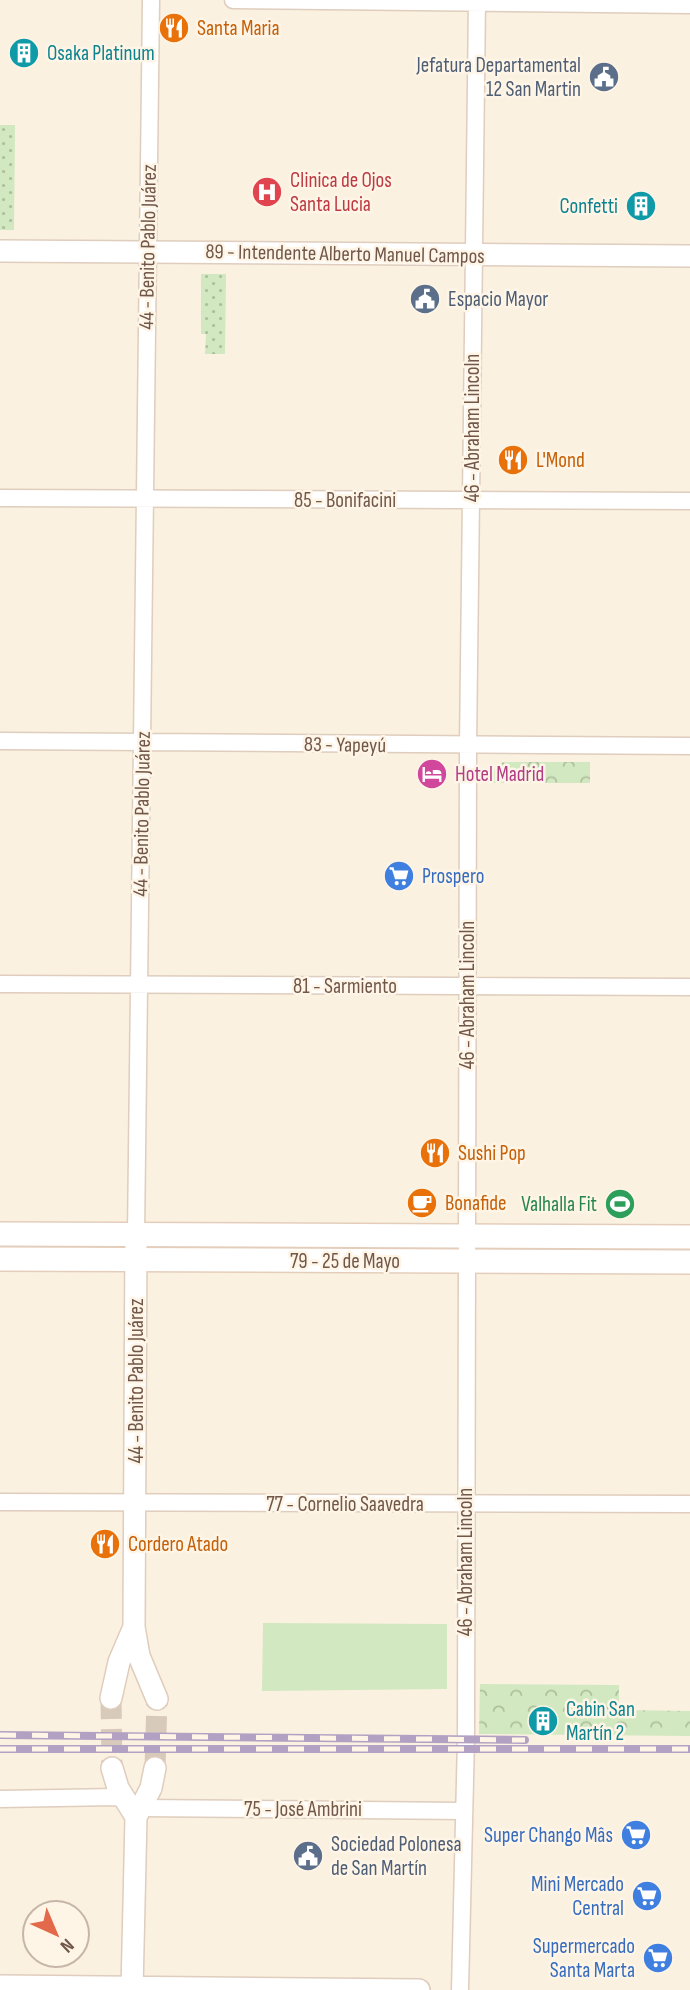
<svg xmlns="http://www.w3.org/2000/svg" width="690" height="1990" viewBox="0 0 690 1990" font-family="'Sofia Sans Condensed',sans-serif">
	<style>
		.grass { fill: url(#grass-dots) }
		.forest { fill: url(#forest-crowns) }
		.garden { fill: #d1e8c0 }
		.lines { fill: none; stroke-linecap: round; stroke-linejoin: round }
		.tertiary-tunnel { stroke: #d8cabb; stroke-width: 21; stroke-dasharray: 21 10; stroke-linecap: butt }
		.minor-casing { stroke: #dfcdbd; stroke-width: 19 }
		.tertiary-casing { stroke: #dfcdbd; stroke-width: 24 }
		.secondary-casing { stroke: #e4cebb; stroke-width: 26 }
		.minor { stroke: #fff; stroke-width: 16 }
		.tertiary { stroke: #fff; stroke-width: 21 }
		.secondary { stroke: #fff; stroke-width: 23 }
		.rail-casing { stroke: #b3a1c3; stroke-width: 8 }
		.rail { stroke: #fef5e7; stroke-width: 5; stroke-dasharray: 16; stroke-linecap: butt }
		.labels { text-anchor: middle; dominant-baseline: central; stroke-width: 5; stroke-linejoin: round; paint-order: stroke }
		.food-label { font-size: 21px; fill: #c56008; stroke: #fef5e7; text-anchor: start }
		.culture-label { font-size: 21px; fill: #0d838f; stroke: #fef5e7; text-anchor: start }
		.service-label { font-size: 21px; fill: #4e5e75; stroke: #fef5e7; text-anchor: start }
		.health-label { font-size: 21px; fill: #be3a42; stroke: #fef5e7; text-anchor: start }
		.street-label { font-size: 21px; fill: #715749; stroke: #fef5e7 }
		.hotel-label { font-size: 21px; fill: #b23c85; stroke: #fef5e7; text-anchor: start }
		.shop-label { font-size: 21px; fill: #366cbe; stroke: #fef5e7; text-anchor: end }
		.leisure-label { font-size: 21px; fill: #27864d; stroke: #fef5e7; text-anchor: end }
	</style>
	<defs>
		<pattern id="grass-dots" width="8" height="8" patternUnits="userSpaceOnUse" patternTransform="scale(1.75)"><rect width="8" height="8" fill="#d1e8c0"/><path d="M2 2h.1M6 6h.1" fill="none" stroke="#aebf9e" stroke-width="1.8" stroke-linecap="round"/></pattern>
		<pattern id="forest-crowns" width="20" height="18" patternUnits="userSpaceOnUse" patternTransform="scale(1.75)"><rect width="20" height="18" fill="#d1e8c0"/><path d="M2 6a3 3 0 1 1 6 0M12 15a3 3 0 1 1 6 0" fill="none" stroke="#aebf9e"/></pattern>
	</defs>
	<rect width="100%" height="100%" fill="#fbf1e1"/>
	<!-- grass -->
	<path class="grass" d="M0,125H15L14,230H0Z
		M201,274H226L225,354H205L206,334H201Z"/>
	<!-- forest -->
	<path class="forest" d="M503,762H590V783H485V778Z
		M0,1243L128,1244V1250L0,1249Z
		M255,1243L399,1245L378,1252L230,1249Z
		M690,1246V1252L483,1249V1247Z
		M480,1684L619,1685V1710L690,1711V1736L479,1734Z"/>
	<!-- garden -->
	<path class="garden" d="M263,1623L447,1624V1689L262,1691Z"/>
	<g class="lines">
		<!-- tertiary-tunnel -->
		<path class="tertiary-tunnel" d="M111,1698L112,1768
			M155,1768L157,1699"/>
		<!-- minor casing -->
		<g class="minor-casing">
			<path id="minor" d="M233,0L690,5
				M0,498L690,501
				M0,741L690,746
				M0,984L690,987
				M136,1235L151,0
				M0,1502L690,1504
				M0,1799L116,1797L125,1800
				M141,1808L464,1811
				M460,1990L466,1738L468,747L477,0"/>
		</g>
		<!-- tertiary casing -->
		<g class="tertiary-casing">
			<path id="tertiary" d="M0,251L690,256
				M136,1235L134,1627L139,1656L157,1699
				M111,1698L119,1662L134,1627
				M112,1768L118,1788L136,1817
				M0,1986L419,1990
				M132,1990L136,1817L151,1788L155,1768"/>
		</g>
		<!-- secondary casing -->
		<g class="secondary-casing">
			<path id="secondary" d="M0,1234L690,1237
				M0,1259L690,1262"/>
		</g>
		<!-- minor -->
		<use href="#minor" class="minor"/>
		<!-- tertiary -->
		<use href="#tertiary" class="tertiary"/>
		<!-- secondary -->
		<use href="#secondary" class="secondary"/>
		<!-- rail casing -->
		<g class="rail-casing">
			<path id="rail" d="M0,1735L525,1740
				M0,1749H690"/>
		</g>
		<!-- rail -->
		<use href="#rail" class="rail"/>
	</g>
	<!-- icons -->
	<defs>
		<g id="restaurant-disc" transform="scale(1.575)"><circle r="9.5" fill="#e8710a" stroke="#fef5e7"/><path d="M-5-6h1v4h1v-4h1v4h1v-4h1v5L-1.5 .5V6h-2V.5L-5-1ZM5-6V6H3V1.5H1.5Q1.5-4 5-6Z" fill="#fff"/></g>
		<g id="building-disc" transform="scale(1.575)"><circle r="9.5" fill="#0f9aa8" stroke="#fef5e7"/><path d="M-4-6H4V6H1V3H-1V6H-4ZM-2.5-4.3h1.7v1.8h-1.7ZM.8-4.3h1.7v1.8H.8ZM-2.5-1h1.7V.8h-1.7ZM.8-1h1.7V.8H.8Z" fill="#fff"/></g>
		<g id="civic-disc" transform="scale(1.575)"><circle r="9.5" fill="#5c6f8a" stroke="#fef5e7"/><path d="M-.6-6.5H3V-4.5H.6V-3L4-1V1h2V6H-6V1h2V-1L-.6-3ZM-1.2 2.5V6h2.4V2.5Z" fill="#fff"/></g>
		<g id="hospital-disc" transform="scale(1.575)"><circle r="9.5" fill="#e0444e" stroke="#fef5e7"/><path d="M-5-5h3v3.5h4V-5h3V5h-3V1.5h-4V5h-3Z" fill="#fff"/></g>
		<g id="hotel-disc" transform="scale(1.575)"><circle r="9.5" fill="#d1479c" stroke="#fef5e7"/><path d="M-6-4.5h1.5V1H6V5H4.5V3h-9V5H-6ZM-4 0a1.8 1.8 0 1 1 3.6 0ZM.5 0V-2.5h3Q6-2.5 6 0Z" fill="#fff"/></g>
		<g id="supermarket-disc" transform="scale(1.575)"><circle r="9.5" fill="#3f7fe0" stroke="#fef5e7"/><path d="M-6-5.5h2.5l.6 2H6L4.5 2H-2.5L-4.4-4H-6ZM-1.5 3.2a1.3 1.3 0 1 0 .1 0ZM3 3.2a1.3 1.3 0 1 0 .1 0Z" fill="#fff"/></g>
		<g id="cafe-disc" transform="scale(1.575)"><circle r="9.5" fill="#e8710a" stroke="#fef5e7"/><path d="M-5.5-4.5H6V0H3Q3 3.5 0 3.5H-2.5Q-5.5 3.5-5.5 0ZM3-3.2v2h1.7v-2ZM-6 4.5H4V6H-6Z" fill="#fff"/></g>
		<g id="stadium-disc" transform="scale(1.575)"><circle r="9.5" fill="#2e9e5b" stroke="#fef5e7"/><path d="M0-5a6.5 5 0 1 0 0 10a6.5 5 0 1 0 0-10ZM-3.5-1.8h7v3.6h-7Z" fill="#fff"/></g>
	</defs>
	<g fill-rule="evenodd">
		<use href="#restaurant-disc" x="174" y="28"/>
		<use href="#building-disc" x="24" y="53"/>
		<use href="#civic-disc" x="604" y="77"/>
		<use href="#hospital-disc" x="267" y="192"/>
		<use href="#building-disc" x="641" y="206"/>
		<use href="#civic-disc" x="425" y="299"/>
		<use href="#restaurant-disc" x="513" y="460"/>
		<use href="#hotel-disc" x="432" y="774"/>
		<use href="#supermarket-disc" x="399" y="876"/>
		<use href="#restaurant-disc" x="435" y="1153"/>
		<use href="#cafe-disc" x="422" y="1203"/>
		<use href="#stadium-disc" x="620" y="1204"/>
		<use href="#restaurant-disc" x="105" y="1544"/>
		<use href="#building-disc" x="543" y="1721"/>
		<use href="#supermarket-disc" x="636" y="1835"/>
		<use href="#civic-disc" x="308" y="1856"/>
		<use href="#supermarket-disc" x="647" y="1896"/>
		<use href="#supermarket-disc" x="658" y="1958"/>
	</g>
	<g class="labels">
		<!-- food labels -->
		<g class="food-label">
			<text x="197" y="28">Santa Maria</text>
			<text x="536" y="460">L'Mond</text>
			<text x="458" y="1153">Sushi Pop</text>
			<text x="445" y="1203">Bonafide</text>
			<text x="128" y="1544">Cordero Atado</text>
		</g>
		<!-- culture labels -->
		<g class="culture-label">
			<text x="47" y="53">Osaka Platinum</text>
			<text x="618" y="206" text-anchor="end">Confetti</text>
			<text x="566" y="1709">Cabin San<tspan x="566" dy="24">Martín 2</tspan></text>
		</g>
		<!-- service labels -->
		<g class="service-label">
			<text x="581" y="65" text-anchor="end">Jefatura Departamental<tspan x="581" dy="24">12 San Martin</tspan></text>
			<text x="448" y="299">Espacio Mayor</text>
			<text x="331" y="1844">Sociedad Polonesa<tspan x="331" dy="24">de San Martín</tspan></text>
		</g>
		<!-- health labels -->
		<g class="health-label">
			<text x="290" y="180">Clinica de Ojos<tspan x="290" dy="24">Santa Lucia</tspan></text>
		</g>
		<!-- street labels -->
		<g class="street-label">
			<text transform="translate(148 247) rotate(-89)">44 - Benito Pablo Juárez</text>
			<text transform="translate(345 254) rotate(1)">89 - Intendente Alberto Manuel Campos</text>
			<text transform="translate(472 428) rotate(-90)">46 - Abraham Lincoln</text>
			<text x="345" y="500">85 - Bonifacini</text>
			<text transform="translate(345 745) rotate(1)">83 - Yapeyú</text>
			<text transform="translate(142 814) rotate(-89)">44 - Benito Pablo Juárez</text>
			<text x="345" y="986">81 - Sarmiento</text>
			<text transform="translate(467 995) rotate(-90)">46 - Abraham Lincoln</text>
			<text x="345" y="1261">79 - 25 de Mayo</text>
			<text transform="translate(136 1381) rotate(-90)">44 - Benito Pablo Juárez</text>
			<text x="345" y="1504">77 - Cornelio Saavedra</text>
			<text transform="translate(465 1562) rotate(-90)">46 - Abraham Lincoln</text>
			<text x="303" y="1809">75 - José Ambrini</text>
		</g>
		<!-- hotel labels -->
		<g class="hotel-label">
			<text x="455" y="774">Hotel Madrid</text>
		</g>
		<!-- shop labels -->
		<g class="shop-label">
			<text x="422" y="876" text-anchor="start">Prospero</text>
			<text x="613" y="1835">Super Chango Mâs</text>
			<text x="624" y="1884">Mini Mercado<tspan x="624" dy="24">Central</tspan></text>
			<text x="635" y="1946">Supermercado<tspan x="635" dy="24">Santa Marta</tspan></text>
		</g>
		<!-- leisure labels -->
		<g class="leisure-label">
			<text x="597" y="1204">Valhalla Fit</text>
		</g>
	</g>
	<!-- north arrow -->
	<g transform="translate(56 1934) rotate(136)"><circle r="33" fill="#fef5e7" stroke="#c6b6a8" stroke-width="2"/>
	<path d="M0-5L12 26L0 18L-12 26Z" fill="#e26949"/>
	<text y="-10" font-size="19" font-weight="bold" text-anchor="middle" fill="#715749">N</text>
	</g>
</svg>
